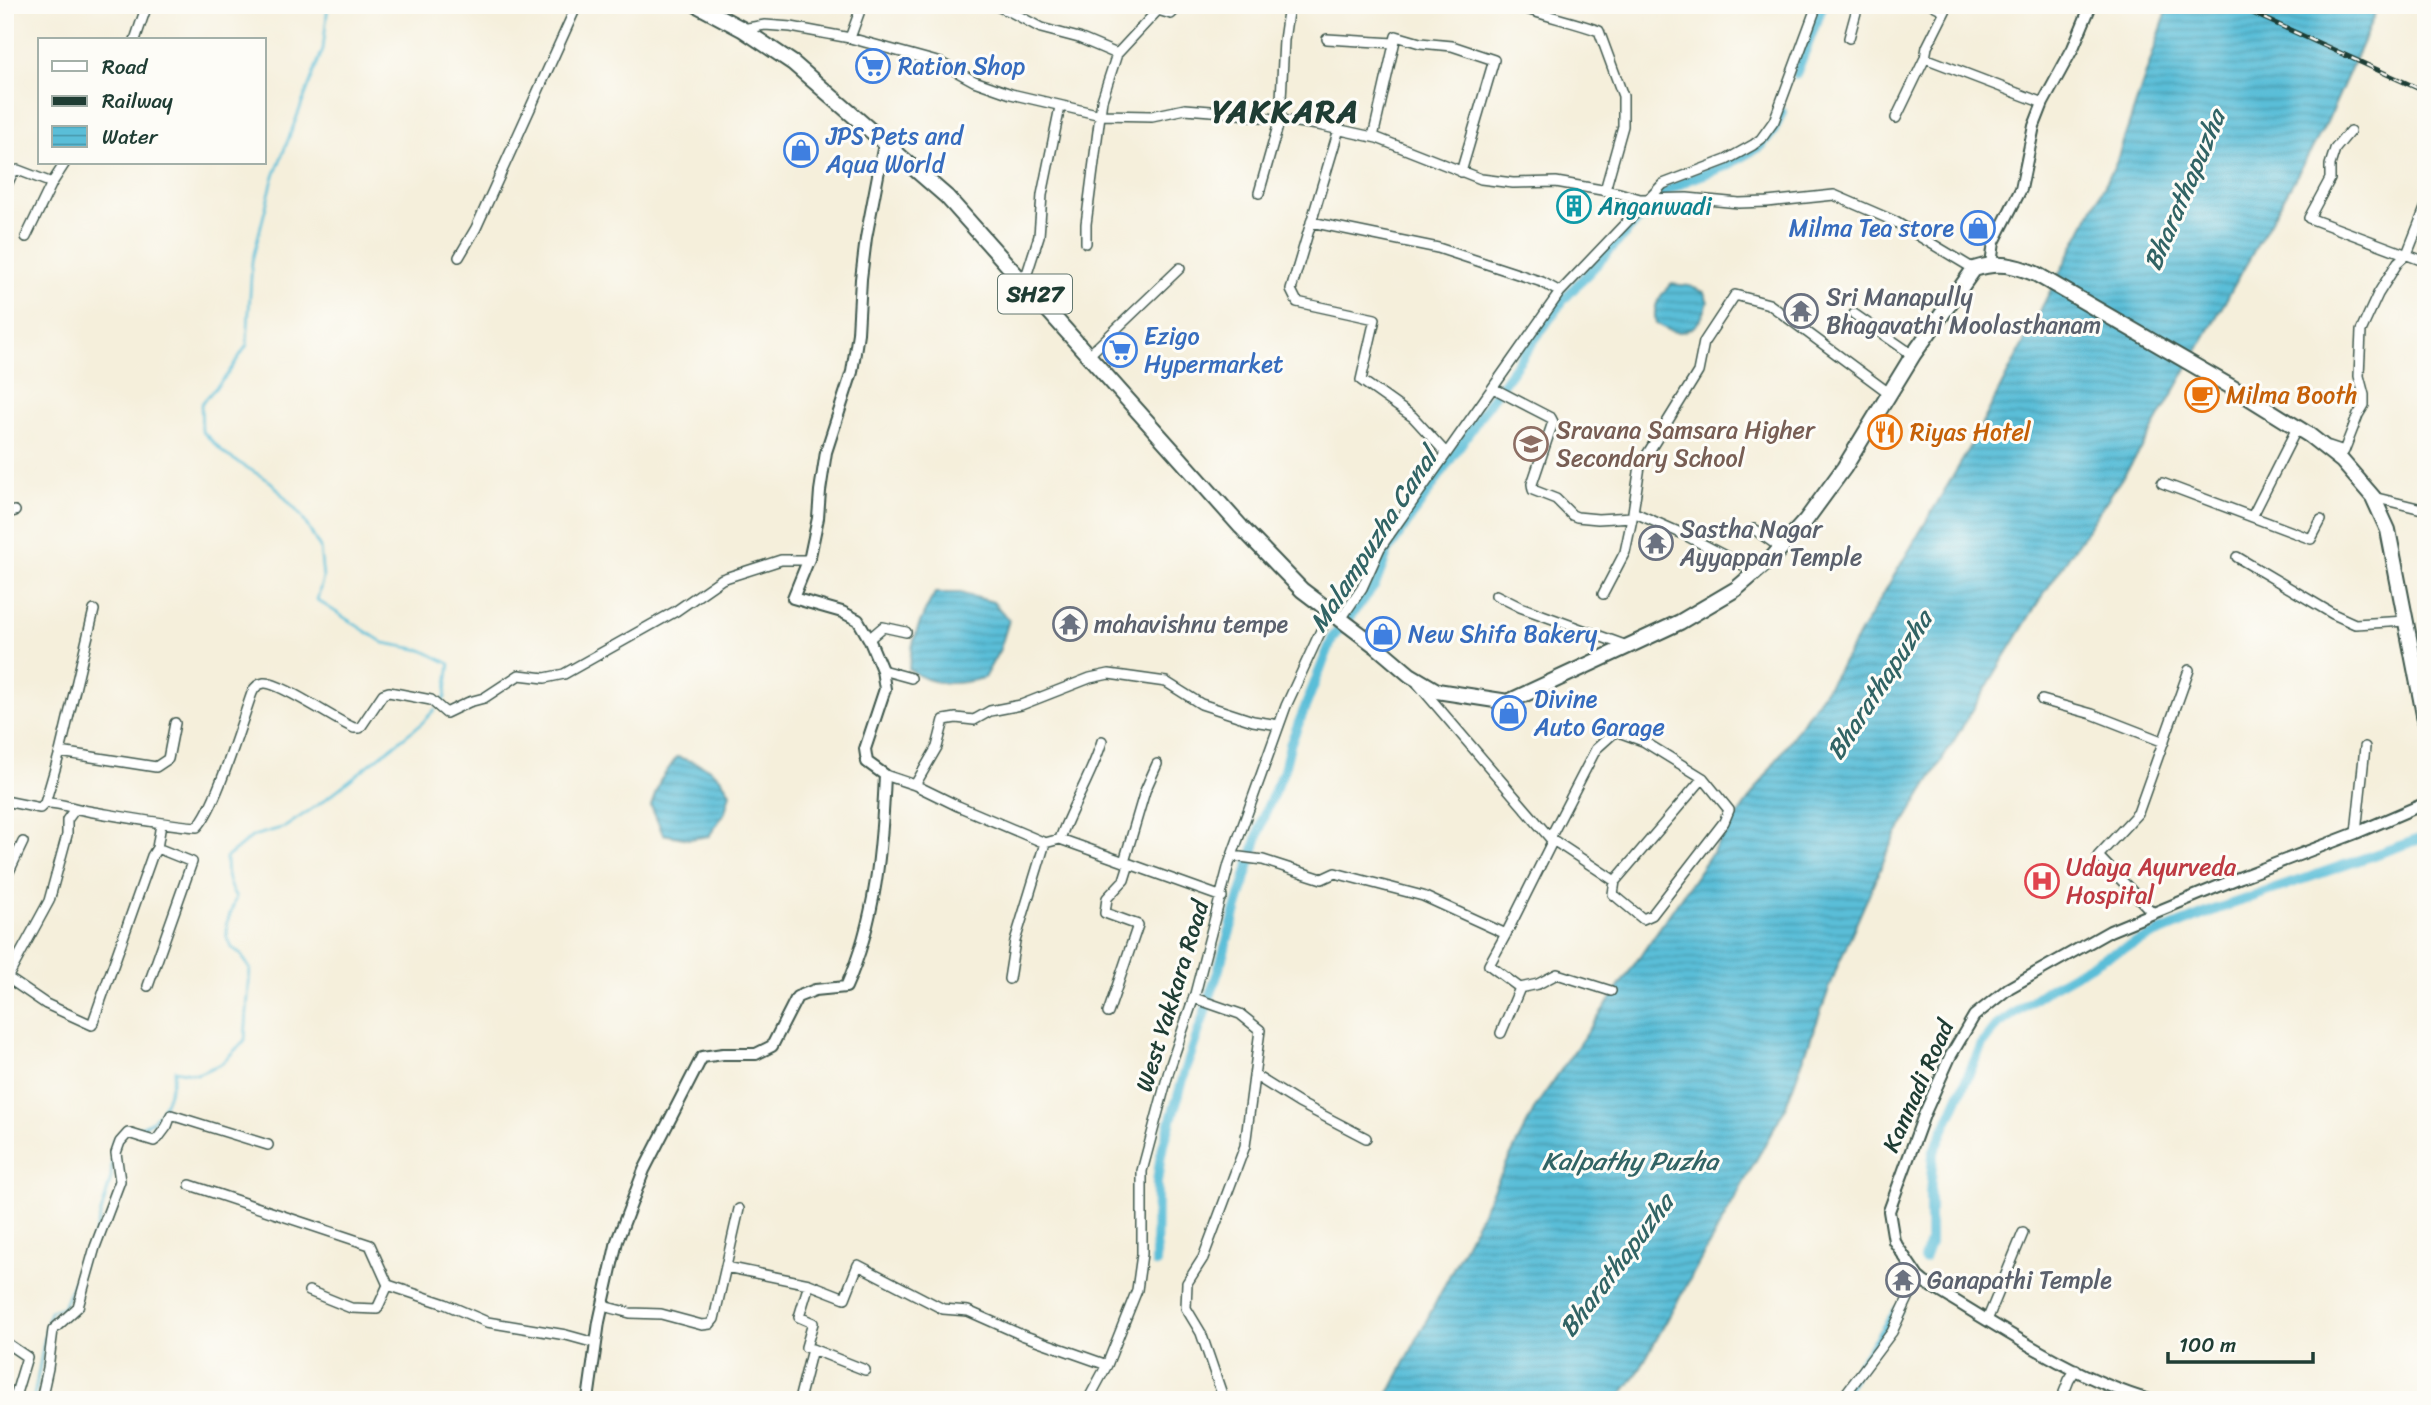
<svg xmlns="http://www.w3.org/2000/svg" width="2431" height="1405" viewBox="0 0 2431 1405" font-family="Sriracha,sans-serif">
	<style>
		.water { fill: url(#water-rules); stroke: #3c7e86; stroke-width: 2 }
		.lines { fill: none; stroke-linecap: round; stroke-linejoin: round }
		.stream { stroke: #5abed8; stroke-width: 2.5 }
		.canal { stroke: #5abed8; stroke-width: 10 }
		.minor-casing { stroke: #3f584d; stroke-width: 12 }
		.tertiary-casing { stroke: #3f584d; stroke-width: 14 }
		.primary-casing { stroke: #3f584d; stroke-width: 18 }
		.minor { stroke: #fff; stroke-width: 9 }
		.tertiary { stroke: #fff; stroke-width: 10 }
		.primary { stroke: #fff; stroke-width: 14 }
		.rail-casing { stroke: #1f3d34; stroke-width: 5 }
		.rail { stroke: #fdfcf7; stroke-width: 2.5; stroke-dasharray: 8; stroke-linecap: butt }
		.labels { text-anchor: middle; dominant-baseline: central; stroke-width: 6; stroke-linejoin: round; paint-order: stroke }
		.shield { fill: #fdfcf7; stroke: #62766e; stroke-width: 2 }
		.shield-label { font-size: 23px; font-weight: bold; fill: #1f3d34 }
		.shop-label { font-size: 24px; fill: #366cbe; stroke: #fdfcf7; text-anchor: start }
		.culture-label { font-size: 24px; fill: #0d838f; stroke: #fdfcf7; text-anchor: start }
		.worship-label { font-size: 24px; fill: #5b616d; stroke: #fdfcf7; text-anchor: start }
		.food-label { font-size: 24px; fill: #c56008; stroke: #fdfcf7; text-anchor: start }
		.education-label { font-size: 24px; fill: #785e54; stroke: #fdfcf7; text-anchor: start }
		.health-label { font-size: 24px; fill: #be3a42; stroke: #fdfcf7; text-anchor: start }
		.street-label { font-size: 24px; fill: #1f3d34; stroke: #fdfcf7 }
		.water-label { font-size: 26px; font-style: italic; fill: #316465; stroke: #fdfcf7 }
		.district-label { font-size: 32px; font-weight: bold; letter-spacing: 2px; fill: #1f3d34; stroke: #fdfcf7 }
	</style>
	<defs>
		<pattern id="water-rules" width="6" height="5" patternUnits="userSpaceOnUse" patternTransform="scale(1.75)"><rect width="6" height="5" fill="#5abed8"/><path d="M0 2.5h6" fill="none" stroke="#4a9cb0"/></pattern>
	</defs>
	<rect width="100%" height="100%" fill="#fdfcf7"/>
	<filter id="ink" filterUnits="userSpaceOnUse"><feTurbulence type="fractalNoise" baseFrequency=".0143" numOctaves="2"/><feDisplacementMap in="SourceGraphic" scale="14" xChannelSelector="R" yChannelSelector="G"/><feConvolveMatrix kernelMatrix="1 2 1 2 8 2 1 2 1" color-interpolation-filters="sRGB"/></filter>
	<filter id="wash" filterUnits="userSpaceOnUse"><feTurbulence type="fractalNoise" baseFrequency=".00686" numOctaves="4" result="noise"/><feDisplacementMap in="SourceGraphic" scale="28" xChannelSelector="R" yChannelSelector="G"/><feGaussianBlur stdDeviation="1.57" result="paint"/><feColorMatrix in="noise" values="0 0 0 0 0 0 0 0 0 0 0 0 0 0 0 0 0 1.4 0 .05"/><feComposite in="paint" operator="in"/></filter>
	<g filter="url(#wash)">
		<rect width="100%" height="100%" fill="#f5efdb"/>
		<!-- water -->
		<path class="water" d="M2169,5H2379L2327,122L2142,448L2037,604L1891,844L1838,965L1785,1108L1636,1376L1617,1400H1384L1392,1388L1536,1106L1834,677L1969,449L2116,163Z
			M1671,284L1689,286L1704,292L1708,302C1700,329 1682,342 1656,323C1652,306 1659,297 1671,284Z
			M935,593H960L993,602L1009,620L1000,649L984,678C957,685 932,687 909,669C911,640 921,617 935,593Z
			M677,757C703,765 717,767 730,793L725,812L709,836L689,839L663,834L651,806L660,781Z"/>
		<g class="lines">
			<!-- stream -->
			<path class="stream" d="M328,5L323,49L273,179L252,261L247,345L227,375L201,404L202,431L226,455L271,482L302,517L320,548L323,578L317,600L384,643L422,650L450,664L445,698L440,704
				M33,1400C40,1370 43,1341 50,1311L63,1307L96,1231L111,1178L113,1140L125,1129C161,1129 168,1100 175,1070L197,1074L221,1064L245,1040L250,969L241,954L232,948L227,938V923L236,897C227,884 226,873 226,858L253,836L285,827L322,802L422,723L435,709"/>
			<!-- canal -->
			<path class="canal" d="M1796,74L1823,5
				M1924,1259L1930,1243V1195L1933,1154L1982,1044L1996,1026L2050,988L2105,957L2158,933L2217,909L2426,837
				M1156,1263L1157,1182L1161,1154L1186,1069L1218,972L1264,815L1284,770L1290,745L1333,637L1375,585L1388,551L1493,397L1563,300L1663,193L1688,180L1725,166L1759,147L1773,132L1782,112
				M1836,1400L1898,1310"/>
		</g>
	</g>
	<g filter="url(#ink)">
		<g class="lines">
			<!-- minor casing -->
			<g class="minor-casing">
				<path id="minor" d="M994,5L1011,12
					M1014,5L1011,12L1041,28L1079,38L1117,54
					M1516,5C1543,16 1572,21 1599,31L1623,96V126L1605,190
					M1933,5L1945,11
					M742,29L765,25L791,27L850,38L941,63L974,81L1011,94L1101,115L1152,116L1185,109L1224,112L1318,125L1377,138L1481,179L1513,183L1556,182L1619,193L1640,199L1687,198L1739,203L1767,202L1834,195L1894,221L1974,269
					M850,38L862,5
					M1849,38L1858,5
					M1327,39L1394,43
					M135,40L147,5
					M1925,58L1927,47L1948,5
					M1896,118L1925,58L2043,103
					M1339,129L1291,290L1297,302L1375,319L1361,380L1413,417L1446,453
					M2350,131L2335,149L2330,165V179L2309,218L2426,262
					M1373,137L1396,36L1420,43L1452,46L1494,60L1461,172
					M5,189L13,172L18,170L52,183
					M1259,193L1280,119L1284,40L1289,5
					M1311,222L1438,248L1542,282L1560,292
					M26,237L52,183L65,163
					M1086,243V224L1102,100L1117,54L1158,10L1171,14L1180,5
					M459,257L476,228L577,5
					M1024,283L1039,236L1042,195L1060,107
					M1854,314L1913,355
					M1089,355L1180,268
					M1493,388L1551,418L1553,422L1532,484L1533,490L1556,499L1572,515L1577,517L1598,519L1632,517
					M2329,446L2344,451L2358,415L2364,405V395L2359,376L2361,331L2378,294L2398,262L2407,254L2426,206
					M2162,483L2311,539L2321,520
					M2373,497L2426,510
					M5,513L15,511
					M2252,517L2297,428
					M1754,529L1781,548
					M2237,557L2333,614L2355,624L2406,621
					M1756,572L1683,534L1633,512L1640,466L1698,372L1704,342L1735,295L1769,304L1889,393
					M1603,594L1625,552L1633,514
					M1496,595L1520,607L1627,646
					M1341,619L1362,588L1380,548L1560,292L1663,184L1726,160L1753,145L1761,139L1774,121L1817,5
					M869,639L883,627L906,632
					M882,670L911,678
					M1418,684L1550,838L1615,881L1703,778
					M2042,700L2092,714L2164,742
					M60,752L156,767L168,759L175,723
					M885,775L915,785L958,806L1045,843L1060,839L1222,897
					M915,785L937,747L944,720L956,718L974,720L990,711L1021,705L1090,678L1109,674L1166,682L1201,704L1253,721L1279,725
					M5,801L40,808L45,803C59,802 74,809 88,811C124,817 160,824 197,827C216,808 241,723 252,693C254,688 257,684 264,683C279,681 336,721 354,728H360L383,694L389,692L431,700L446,713L469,702L484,698L519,675L545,678L564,674L676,611L722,579L781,560H809
					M45,803L60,752L94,610
					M2356,833L2365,747
					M1550,838L1596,749L1616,731L1643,741L1703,778L1729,810L1724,822L1652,915L1643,919L1613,894L1615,881
					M1060,839C1072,805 1092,775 1102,741
					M1232,856L1263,860L1322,879L1335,873L1423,896L1506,934L1553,840
					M1124,862L1145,791L1157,764
					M5,880L23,842
					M2153,913L2098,856L2138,813L2189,670
					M1506,934L1489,965L1520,988L1538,984L1557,974L1611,991
					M5,976L46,1004L92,1025L152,856L157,848L161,824
					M1009,979L1015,941L1045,843
					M6,980L49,901L67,835V820L75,809
					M148,986L192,862L157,848
					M1194,998L1240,1014L1260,1030L1245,1146L1203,1258L1187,1283L1186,1308L1201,1333L1224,1400
					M1108,1013L1138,925L1105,913L1107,898L1124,880L1129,864
					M1501,1033L1520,988
					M1254,1075L1299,1103L1366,1138
					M190,1185L370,1245L388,1285
					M726,1267L809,1284L845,1298L858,1265L943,1309L968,1311L1022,1335L1107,1365
					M809,1284L799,1317L813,1323L806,1347L812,1349
					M309,1291L351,1308L377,1309L388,1285L445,1304L487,1322L566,1335L595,1343
					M603,1306L630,1313L661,1314L702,1325L710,1324L714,1319L739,1209
					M1988,1318L2023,1233
					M5,1342L27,1357L14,1400
					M458,1396L459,1400
					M41,1400L48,1368L53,1330L78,1307L95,1247L120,1181L116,1153L120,1142L128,1133L154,1141L158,1138L167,1126L171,1115L268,1145
					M799,1400L812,1349L865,1370
					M1088,1400L1107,1365L1137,1290L1142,1254V1171L1170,1067L1195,994L1229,864L1286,706L1330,611
					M1841,1400L1892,1332L1918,1277
					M2061,1400L2069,1380L2076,1369"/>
			</g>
			<!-- tertiary casing -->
			<g class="tertiary-casing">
				<path id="tertiary" d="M1991,264L1994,242L2021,189L2034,126L2043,103L2073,48L2091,5
					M588,1400L599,1322L617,1241L644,1170L702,1057L723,1054H756L772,1046L797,997L815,990L846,987C876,920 882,847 885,775L867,762L865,749L885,689L882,670L869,639L858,620L842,612L793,598L810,556L818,518L820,491L826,452L852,372L858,333L861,279L866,238L884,144
					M2150,1400C2074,1379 1992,1322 1924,1282L1918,1277L1894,1241L1889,1211L1924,1115L1950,1057L1974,1016L2009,988L2110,931L2241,877L2356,833L2426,803"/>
			</g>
			<!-- primary casing -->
			<g class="primary-casing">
				<path id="primary" d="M697,5L742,29L793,63L947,197L1241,527L1302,590L1376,646L1410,675L1437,691L1508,702L1680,622L1736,589L1772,558L1806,520L1844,468L1913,355L1974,269C1998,261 2014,265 2036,274L2240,392L2309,435L2342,461L2373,497L2388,530L2426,725"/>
			</g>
			<!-- minor -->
			<use href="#minor" class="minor"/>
			<!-- tertiary -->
			<use href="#tertiary" class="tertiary"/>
			<!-- primary -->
			<use href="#primary" class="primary"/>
			<!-- rail casing -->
			<g class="rail-casing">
				<path id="rail" d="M2235,5L2426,92"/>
			</g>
			<!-- rail -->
			<use href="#rail" class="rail"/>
		</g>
	</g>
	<!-- icons -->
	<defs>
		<g id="supermarket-ring" transform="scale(1.75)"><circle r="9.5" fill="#fdfcf7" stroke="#3f7fe0" stroke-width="1.5"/><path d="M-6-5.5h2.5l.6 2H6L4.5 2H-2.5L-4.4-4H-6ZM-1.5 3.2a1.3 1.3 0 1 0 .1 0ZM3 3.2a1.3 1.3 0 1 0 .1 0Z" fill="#3f7fe0"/></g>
		<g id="shop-ring" transform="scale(1.75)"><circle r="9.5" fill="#fdfcf7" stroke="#3f7fe0" stroke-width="1.5"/><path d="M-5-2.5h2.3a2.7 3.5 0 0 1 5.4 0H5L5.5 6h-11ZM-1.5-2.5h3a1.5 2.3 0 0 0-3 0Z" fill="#3f7fe0"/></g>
		<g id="building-ring" transform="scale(1.75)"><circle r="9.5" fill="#fdfcf7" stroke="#0f9aa8" stroke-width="1.5"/><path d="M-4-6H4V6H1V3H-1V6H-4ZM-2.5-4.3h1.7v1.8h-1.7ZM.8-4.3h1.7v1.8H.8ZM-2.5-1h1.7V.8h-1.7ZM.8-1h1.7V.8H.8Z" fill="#0f9aa8"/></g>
		<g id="temple-ring" transform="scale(1.75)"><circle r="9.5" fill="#fdfcf7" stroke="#6b7280" stroke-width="1.5"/><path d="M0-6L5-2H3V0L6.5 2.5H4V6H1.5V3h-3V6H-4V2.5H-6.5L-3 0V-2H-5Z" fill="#6b7280"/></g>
		<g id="cafe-ring" transform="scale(1.75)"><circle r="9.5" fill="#fdfcf7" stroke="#e8710a" stroke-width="1.5"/><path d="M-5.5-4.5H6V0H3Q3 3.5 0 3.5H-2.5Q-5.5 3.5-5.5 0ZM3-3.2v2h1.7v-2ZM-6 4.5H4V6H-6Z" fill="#e8710a"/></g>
		<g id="restaurant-ring" transform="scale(1.75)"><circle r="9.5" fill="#fdfcf7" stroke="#e8710a" stroke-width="1.5"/><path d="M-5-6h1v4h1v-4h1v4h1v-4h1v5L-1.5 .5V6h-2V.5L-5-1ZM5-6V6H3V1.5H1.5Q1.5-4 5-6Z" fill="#e8710a"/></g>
		<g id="school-ring" transform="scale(1.75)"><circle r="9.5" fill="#fdfcf7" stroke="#8d6e63" stroke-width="1.5"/><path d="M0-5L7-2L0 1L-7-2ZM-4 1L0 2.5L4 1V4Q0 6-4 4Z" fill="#8d6e63"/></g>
		<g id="hospital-ring" transform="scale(1.75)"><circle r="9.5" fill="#fdfcf7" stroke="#e0444e" stroke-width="1.5"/><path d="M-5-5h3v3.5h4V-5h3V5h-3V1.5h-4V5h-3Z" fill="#e0444e"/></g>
	</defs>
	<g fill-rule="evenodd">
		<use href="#supermarket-ring" x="873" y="66"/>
		<use href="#shop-ring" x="801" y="150"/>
		<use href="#building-ring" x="1574" y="206"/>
		<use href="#shop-ring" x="1978" y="228"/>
		<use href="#temple-ring" x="1801" y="311"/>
		<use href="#supermarket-ring" x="1120" y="350"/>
		<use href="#cafe-ring" x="2202" y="395"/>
		<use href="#restaurant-ring" x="1885" y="432"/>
		<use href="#school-ring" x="1531" y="444"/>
		<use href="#temple-ring" x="1656" y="543"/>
		<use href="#temple-ring" x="1070" y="624"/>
		<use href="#shop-ring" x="1383" y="634"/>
		<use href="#shop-ring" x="1509" y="713"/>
		<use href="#hospital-ring" x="2042" y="881"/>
		<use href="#temple-ring" x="1903" y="1280"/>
	</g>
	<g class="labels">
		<!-- shield labels -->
		<rect class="shield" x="998" y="274.5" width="74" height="39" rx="5"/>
		<g class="shield-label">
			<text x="1035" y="294">SH27</text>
		</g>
		<!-- shop labels -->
		<g class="shop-label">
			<text x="898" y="66">Ration Shop</text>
			<text x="826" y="136">JPS Pets and<tspan x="826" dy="28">Aqua World</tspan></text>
			<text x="1954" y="228" text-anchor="end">Milma Tea store</text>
			<text x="1144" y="336">Ezigo<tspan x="1144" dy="28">Hypermarket</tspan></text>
			<text x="1408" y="634">New Shifa Bakery</text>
			<text x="1534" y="699">Divine<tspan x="1534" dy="28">Auto Garage</tspan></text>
		</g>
		<!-- culture labels -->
		<g class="culture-label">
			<text x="1598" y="206">Anganwadi</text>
		</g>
		<!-- worship labels -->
		<g class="worship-label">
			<text x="1826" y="297">Sri Manapully<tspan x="1826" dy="28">Bhagavathi Moolasthanam</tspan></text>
			<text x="1680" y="529">Sastha Nagar<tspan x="1680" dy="28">Ayyappan Temple</tspan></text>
			<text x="1094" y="624">mahavishnu tempe</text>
			<text x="1927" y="1280">Ganapathi Temple</text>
		</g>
		<!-- food labels -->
		<g class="food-label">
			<text x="2226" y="395">Milma Booth</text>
			<text x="1910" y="432">Riyas Hotel</text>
		</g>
		<!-- education labels -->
		<g class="education-label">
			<text x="1556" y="430">Sravana Samsara Higher<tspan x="1556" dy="28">Secondary School</tspan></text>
		</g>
		<!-- health labels -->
		<g class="health-label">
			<text x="2066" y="867">Udaya Ayurveda<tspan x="2066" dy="28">Hospital</tspan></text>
		</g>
		<!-- street labels -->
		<g class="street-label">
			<text transform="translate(1172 996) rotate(-73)">West Yakkara Road</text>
			<text transform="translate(1918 1086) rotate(-66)">Kannadi Road</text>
		</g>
		<!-- water labels -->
		<g class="water-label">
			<text transform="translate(2184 190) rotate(-67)">Bharathapuzha</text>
			<text transform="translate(1373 540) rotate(-57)">Malampuzha Canal</text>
			<text transform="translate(1879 685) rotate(-57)">Bharathapuzha</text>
			<text x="1630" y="1161">Kalpathy Puzha</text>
			<text transform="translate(1616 1265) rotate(-53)">Bharathapuzha</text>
		</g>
		<!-- district labels -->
		<g class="district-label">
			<text x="1286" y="111">YAKKARA</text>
		</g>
	</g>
	<!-- margin -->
	<rect width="2431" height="1405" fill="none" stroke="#fdfcf7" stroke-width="28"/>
	<!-- legend -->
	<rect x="38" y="38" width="228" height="126" fill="#fdfcf7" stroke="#a4b0a9" stroke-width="2"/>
	<rect x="52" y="61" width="35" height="10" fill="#ffffff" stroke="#a4b0a9" stroke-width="2"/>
	<text x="102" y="74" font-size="21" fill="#1f3d34">Road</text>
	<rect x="52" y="96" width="35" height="10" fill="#1f3d34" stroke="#a4b0a9" stroke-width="2"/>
	<text x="102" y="108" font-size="21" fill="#1f3d34">Railway</text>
	<rect x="52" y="126" width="35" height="21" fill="url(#water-rules)" stroke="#a4b0a9" stroke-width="2"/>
	<text x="102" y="144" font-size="21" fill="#1f3d34">Water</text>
	<!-- scale -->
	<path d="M2168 1352v10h145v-10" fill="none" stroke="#1f3d34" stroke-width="3.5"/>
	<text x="2179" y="1352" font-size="21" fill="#1f3d34" stroke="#fdfcf7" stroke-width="5" paint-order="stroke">100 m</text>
</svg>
